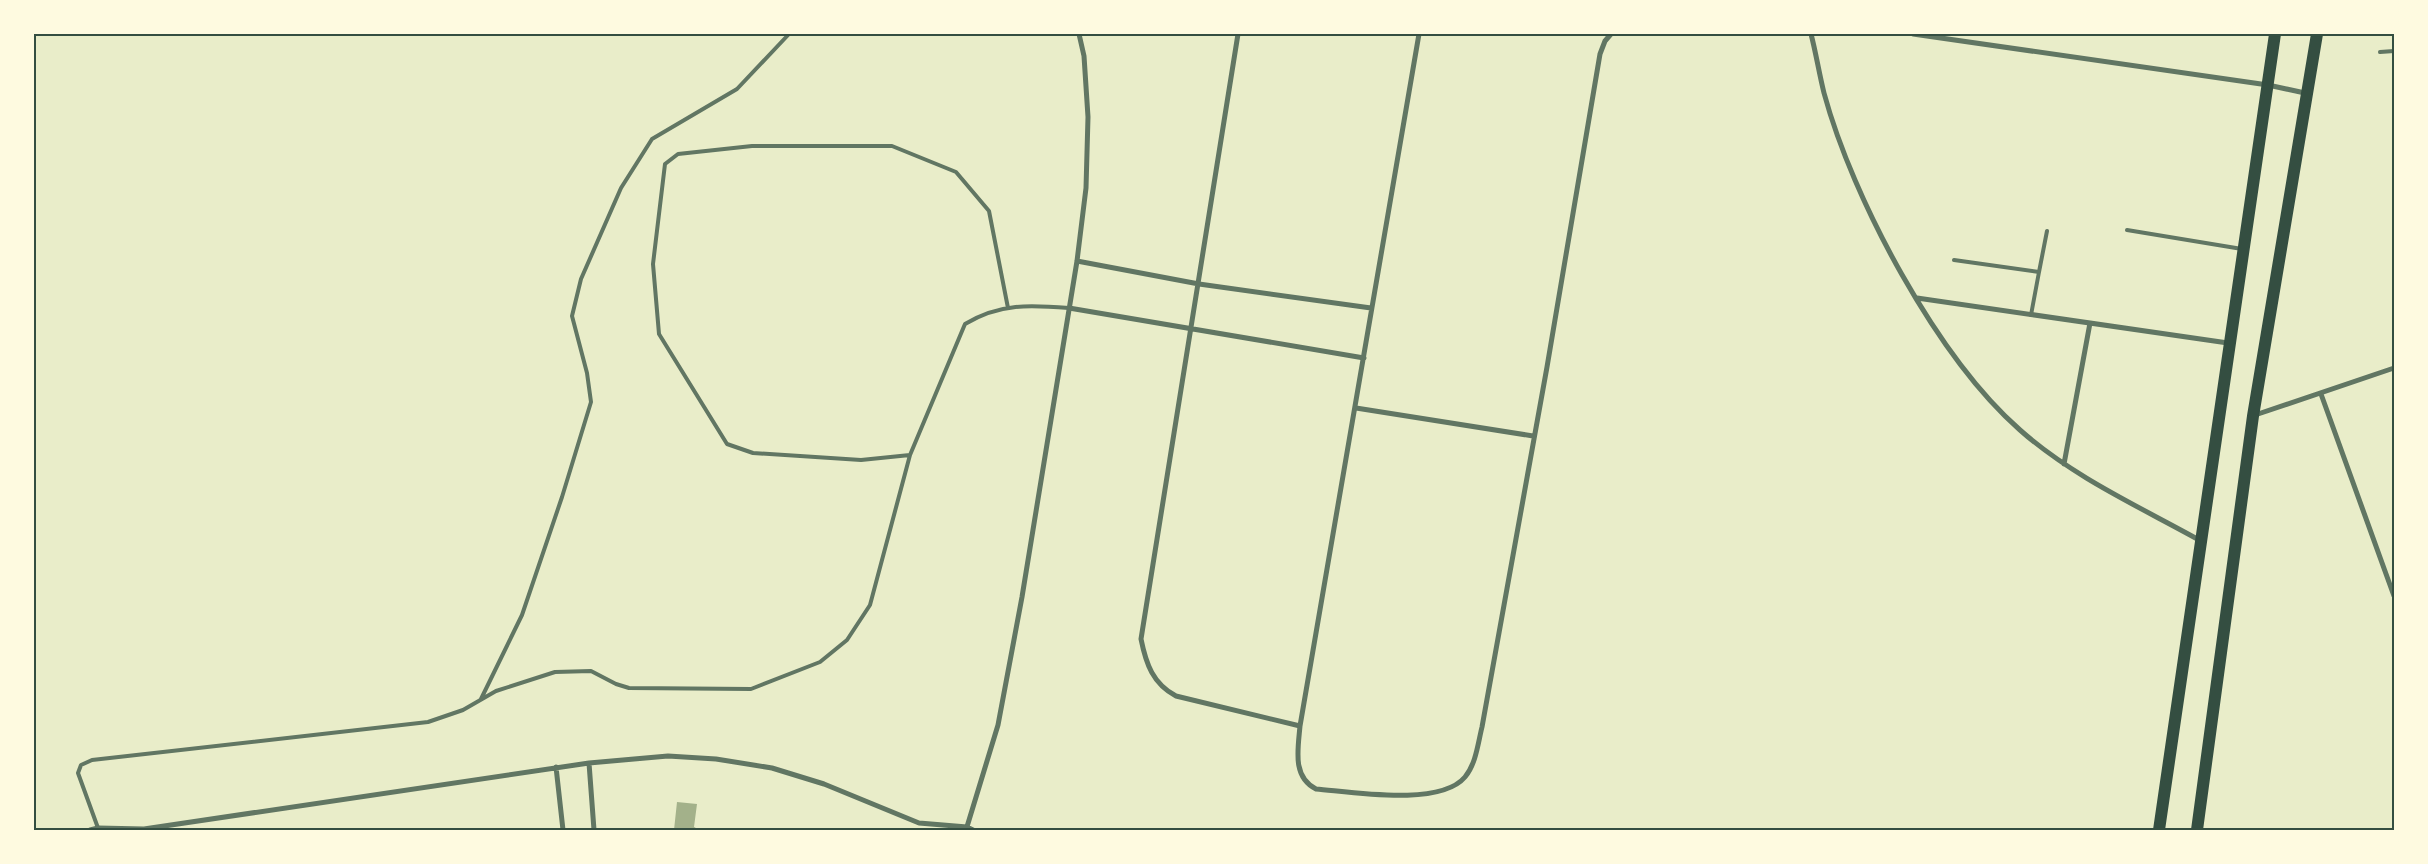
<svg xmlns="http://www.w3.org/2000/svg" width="2428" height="864" viewBox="0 0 2428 864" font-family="Rubik,sans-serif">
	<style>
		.water { fill: #a3b18a }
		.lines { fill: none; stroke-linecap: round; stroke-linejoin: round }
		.service { stroke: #617663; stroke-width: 4 }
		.minor { stroke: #617663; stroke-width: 5 }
		.primary { stroke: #344e41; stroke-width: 12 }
		.neatline { fill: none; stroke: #344e41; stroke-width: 2 }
	</style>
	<rect width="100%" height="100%" fill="#e9edc9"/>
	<!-- water -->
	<path class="water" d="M677,802L697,804L694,827L700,830H674Z"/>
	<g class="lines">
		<!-- service -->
		<path class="service" d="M2380,52L2394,51
			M2127,230L2242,249
			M1954,260L2039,272L2031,315
			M2039,272L2047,231
			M910,455L861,460L753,453L727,444L659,334L653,264L665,164L678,154L752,146H892L956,172L989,211L1008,308
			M481,699L522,615L562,497L591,402L587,373L572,316L581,279L621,188L652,139L737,89L789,34
			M98,828L78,773L81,765L92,760L428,722L463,710L496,691L555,672L591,671L616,684L629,688L751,689L820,662L847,640L870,605L910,455L965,324C1000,303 1030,305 1069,308"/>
		<!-- minor -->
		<path class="minor" d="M1238,34L1141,639C1146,664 1153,684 1176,696L1300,726
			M1419,34L1300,726C1298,749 1292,777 1316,789C1352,792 1440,807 1465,777C1476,764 1478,743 1482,727L1547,367L1600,54L1605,41L1611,34
			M1811,34C1816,53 1819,73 1824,93C1853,200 1937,357 2020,430C2073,477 2140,507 2201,541
			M1913,34L2268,85L2305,93
			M1077,261L1199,284L1371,308
			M1917,298L2228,343
			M1069,308L1364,358
			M2321,394L2394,596
			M1356,408L1533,436
			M2255,415L2394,368
			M2064,464L2090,323
			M589,763L594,830
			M556,767L563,830
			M90,830L98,828L144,829L589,763L668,756L716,759L772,768L824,784L919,823L967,827L973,830
			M966,830L998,725L1022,597L1077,261L1086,188L1088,117L1084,56L1079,34"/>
		<!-- primary -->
		<path class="primary" d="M2159,830L2275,34
			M2197,830L2253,416L2317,34"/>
	</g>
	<!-- border -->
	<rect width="2428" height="864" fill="none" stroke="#fefae0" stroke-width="70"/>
	<rect x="35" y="35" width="2358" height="794" class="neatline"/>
</svg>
